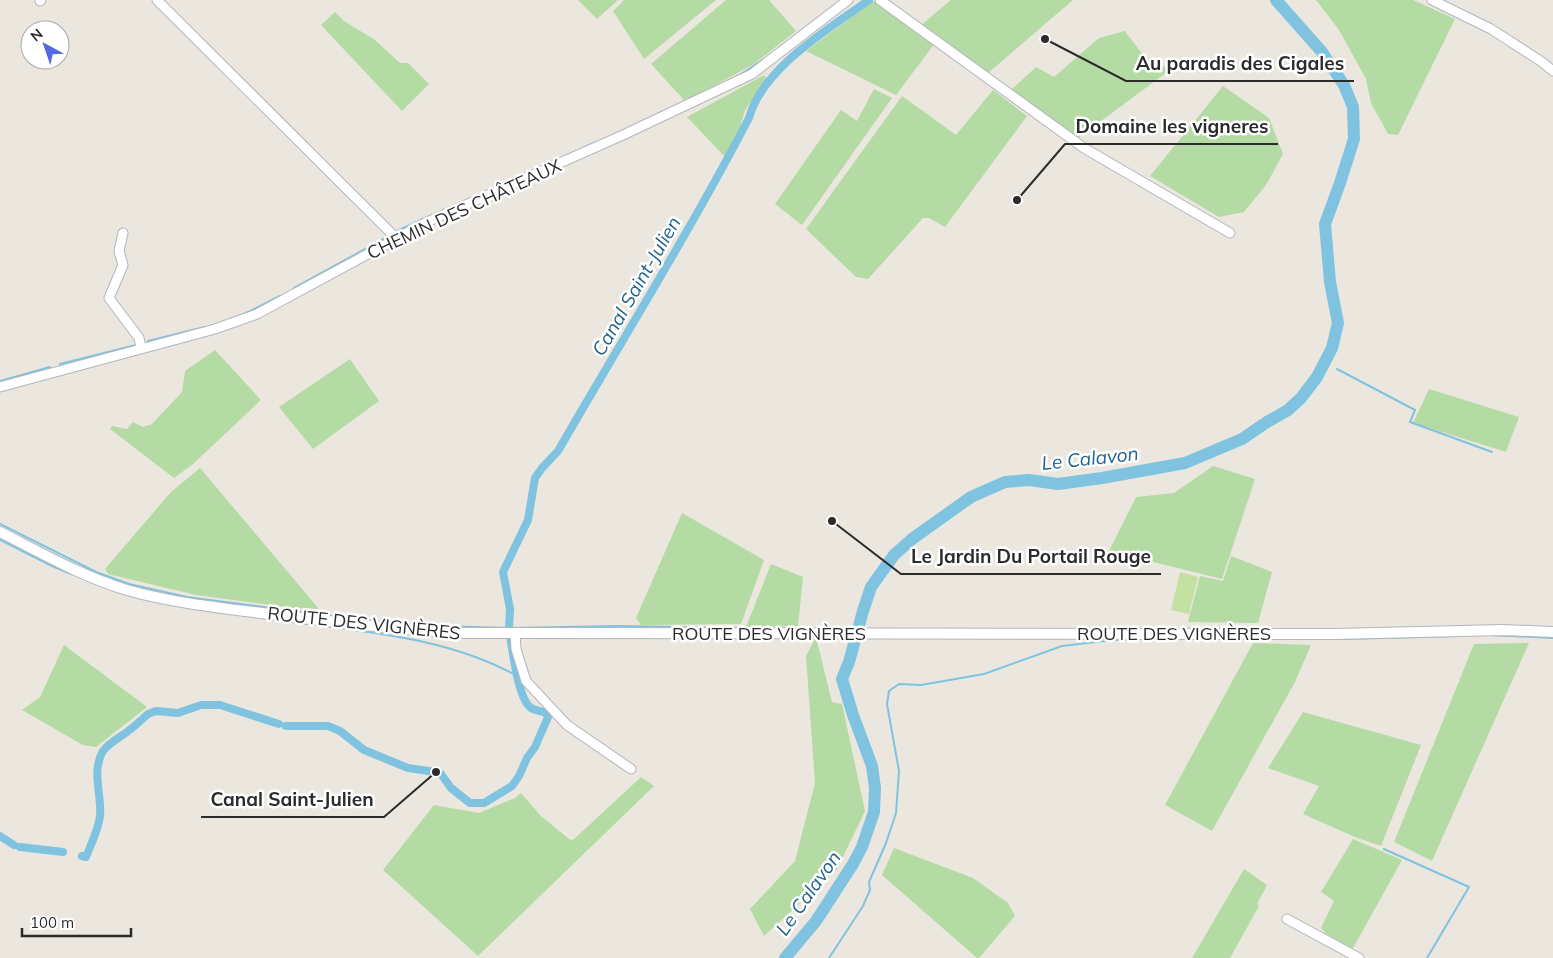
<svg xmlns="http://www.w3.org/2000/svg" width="1553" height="958" viewBox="0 0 1553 958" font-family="Mulish,sans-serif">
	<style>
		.green { fill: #b4dba3 }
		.pitch { fill: #c3e1a0 }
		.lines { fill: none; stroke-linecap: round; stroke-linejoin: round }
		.stream { stroke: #7fc3e1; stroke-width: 2 }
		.canal { stroke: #7fc3e1; stroke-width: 8 }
		.river { stroke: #7fc3e1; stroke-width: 12 }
		.minor-casing { stroke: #b3b5bd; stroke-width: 11 }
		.tertiary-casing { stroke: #b3b5bd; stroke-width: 12 }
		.minor { stroke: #fff; stroke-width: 9 }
		.tertiary { stroke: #fff; stroke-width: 10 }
		.labels { text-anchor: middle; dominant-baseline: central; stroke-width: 5; stroke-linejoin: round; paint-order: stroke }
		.street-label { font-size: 18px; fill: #2b2b2b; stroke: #fff }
		.water-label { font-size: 19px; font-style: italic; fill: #1e628d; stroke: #fff }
		.leader { fill: none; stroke: #2b2b2b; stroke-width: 2 }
		.callout-dot { fill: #2b2b2b; stroke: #fff; stroke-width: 2 }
		.callout-label { font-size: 19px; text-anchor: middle; font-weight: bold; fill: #2b2b2b; stroke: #fff; stroke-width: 5; stroke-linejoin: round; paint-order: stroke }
	</style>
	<rect width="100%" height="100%" fill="#ebe7df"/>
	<!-- green -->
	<path class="green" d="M578,0H618L597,19Z
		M624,0H716L644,59L613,11Z
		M726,0H769L796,31L754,64L699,94L684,100L651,64Z
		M875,0L935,43L896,95L806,51Z
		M951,0H1073L987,74L921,25Z
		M1316,0H1413L1455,19L1398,135L1388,134L1371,103L1366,79L1339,30Z
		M335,12L344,21L375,40L400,63H408L429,84L402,111L321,25Z
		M1125,31L1143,55L1170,70L1078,138L1011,90L1036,67L1054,77L1099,38Z
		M764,75L767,79L745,110L738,134L725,157L687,117Z
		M1223,86L1269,118L1283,154L1266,185L1244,212L1219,217L1150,176Z
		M874,89L892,98L802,225L775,204L841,110L857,121Z
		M993,90L1027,116L945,227L929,218H923L868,279L856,277L806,229L902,96L956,135Z
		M215,350L261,400L193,464L174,478L110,429L112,426L127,429L133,422L143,427L152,424L182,392L185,371Z
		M350,359L379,401L313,449L279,407Z
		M1429,389L1519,417L1506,452L1413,423Z
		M1213,466L1255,479L1222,579L1109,551L1136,497L1174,493Z
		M200,468L319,609L294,608L196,595L108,574L105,569L171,492Z
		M682,513L764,560L741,624L641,625L636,618Z
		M1231,556L1272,572L1258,623L1188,622L1200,576L1223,581Z
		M771,564L803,577L798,626L746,627Z
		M816,637L832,702L842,704L865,811L837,869L764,936L750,909L795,861L815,783L806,656Z
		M1253,643L1311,645L1295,682L1212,831L1165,805Z
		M1529,643L1432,861L1394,842L1474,644Z
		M64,645L147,707L96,747L83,745L22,710L40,697Z
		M1303,712L1421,745L1381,846L1355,837L1303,814L1319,786L1268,768Z
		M641,777L654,786L478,956L383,870L434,805L479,813L515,798L521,793L541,816L569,839L573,840Z
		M1353,839L1402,860L1352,950L1324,935L1325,932L1321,928L1334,901L1321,892Z
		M894,848L973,878L1008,903L1015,916L979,958H977L882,875Z
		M1244,869L1267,885L1257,904L1259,906L1230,958H1192Z"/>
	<!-- pitch -->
	<path class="pitch" d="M1180,572L1198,577L1189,614L1171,610Z"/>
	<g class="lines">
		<!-- stream -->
		<path class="stream" d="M774,52L806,27
			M741,74L766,58
			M585,147L599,141
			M397,231L423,219
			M294,288L389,236
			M240,316L280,296
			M148,341L205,327
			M60,364L136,345
			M1337,369L1415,410L1410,422L1492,452
			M0,381L50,367
			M0,524L96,572L129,584L187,597L381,622
			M0,540L52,566L71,574
			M287,621C364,632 448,637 517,676
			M436,626L509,628L617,626L744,628
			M1490,635L1553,638
			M1343,639L1458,636
			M1384,849L1469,887L1427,958
			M829,958L863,906L870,890L869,882L886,843L896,813L899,771L887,704L889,691L899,684L921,685L984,674L1062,646L1114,640L1146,639"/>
		<!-- canal -->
		<path class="canal" d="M509,628L510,609L503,572L528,520L535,478L542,468L558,451C622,340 690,231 749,118C763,67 829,29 869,0
			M286,726H328L340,731L364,750L408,768L436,772L441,774L451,788L470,803H484L512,786L519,776L527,758L535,747L548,717L546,713C540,710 536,711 531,708C518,699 513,652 510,636
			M0,836L14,845
			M20,847L63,852
			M82,856L86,857C91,844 98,831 100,816C102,795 91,771 103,751C108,744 117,739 124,734C133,728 140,721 148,714L156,711L178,713L201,705H220L279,724"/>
		<!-- river -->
		<path class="river" d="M785,958L816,921L853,864L862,847L874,812L875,788L872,766L853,715L842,679L849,662L863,611L871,587L894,555L912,539L971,497L1005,482L1029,480L1058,484L1102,478L1185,463L1242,439L1267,422L1288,410L1301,398L1317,377L1332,348L1338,323L1330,282L1325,224L1340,183L1354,139L1353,107L1344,85L1322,52L1276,0"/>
		<!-- minor casing -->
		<g class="minor-casing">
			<path id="minor" d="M157,0L396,238
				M880,0L1084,148L1230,233
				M1432,0L1491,29L1542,62L1553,71
				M40,1L41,0
				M123,233L119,251L123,265L109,298L139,338L141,348
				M0,387L215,329L257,314L427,222L623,135L752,74L848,0
				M515,633L516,649L526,681L567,725L631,769
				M1287,919L1359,958"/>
		</g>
		<!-- tertiary casing -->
		<g class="tertiary-casing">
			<path id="tertiary" d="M0,532C41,553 83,577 127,590C173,603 221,608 269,614C334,622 399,630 464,633L1334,634L1503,630L1553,632"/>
		</g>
		<!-- minor -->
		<use href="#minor" class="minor"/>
		<!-- tertiary -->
		<use href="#tertiary" class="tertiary"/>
	</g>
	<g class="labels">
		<!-- street labels -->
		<g class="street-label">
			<text transform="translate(464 209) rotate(-25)">CHEMIN DES CHÂTEAUX</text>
			<text transform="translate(364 623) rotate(6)">ROUTE DES VIGNÈRES</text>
			<text x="769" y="633">ROUTE DES VIGNÈRES</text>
			<text x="1174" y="633">ROUTE DES VIGNÈRES</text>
		</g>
		<!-- water labels -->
		<g class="water-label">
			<text transform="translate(636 286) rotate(-60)">Canal Saint-Julien</text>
			<text transform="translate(1090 458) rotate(-6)">Le Calavon</text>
			<text transform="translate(808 893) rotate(-55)">Le Calavon</text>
		</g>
	</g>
	<!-- callouts -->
	<path class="leader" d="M1045 39L1126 81H1354M1017 200L1065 144H1278M832 521L901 574H1161M436 772L384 817H201"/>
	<g class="callout-dot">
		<circle cx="1045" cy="39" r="5"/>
		<circle cx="1017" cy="200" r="5"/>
		<circle cx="832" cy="521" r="5"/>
		<circle cx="436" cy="772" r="5"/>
	</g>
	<g class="callout-label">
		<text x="1240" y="70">Au paradis des Cigales</text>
		<text x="1172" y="133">Domaine les vigneres</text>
		<text x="1031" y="563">Le Jardin Du Portail Rouge</text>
		<text x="292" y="806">Canal Saint-Julien</text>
	</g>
	<!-- north arrow -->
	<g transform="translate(45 45) rotate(320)"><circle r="24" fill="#ffffff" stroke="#aaaaaa"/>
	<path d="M0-4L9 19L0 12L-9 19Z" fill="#5369e4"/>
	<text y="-8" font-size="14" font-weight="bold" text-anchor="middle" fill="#2b2b2b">N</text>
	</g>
	<!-- scale -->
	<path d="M22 928v8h109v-8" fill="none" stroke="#2b2b2b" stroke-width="2.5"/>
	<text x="30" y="928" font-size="15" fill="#2b2b2b" stroke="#ffffff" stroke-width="4" paint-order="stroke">100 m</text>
</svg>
